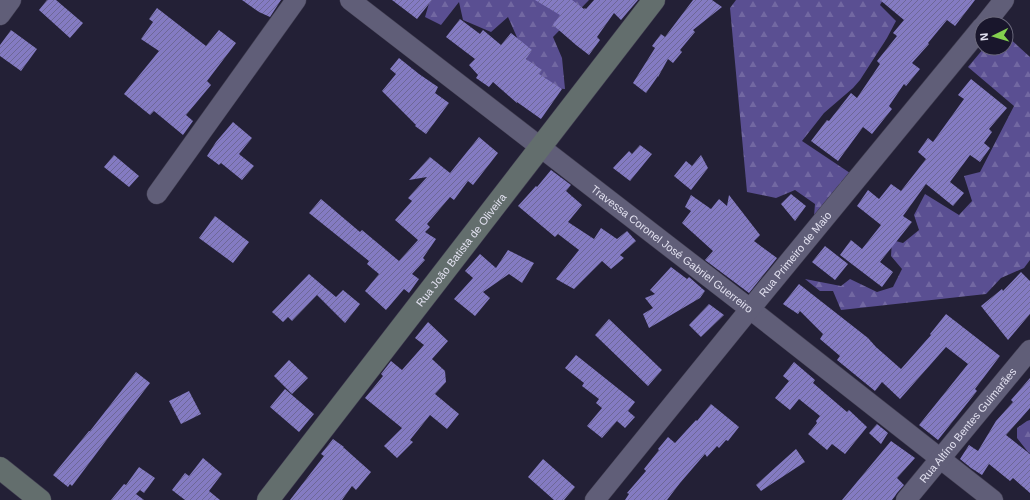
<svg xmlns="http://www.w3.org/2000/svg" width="1030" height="500" viewBox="0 0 1030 500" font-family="Helvetica,sans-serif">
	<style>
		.forest { fill: url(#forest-firs) }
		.building { fill: url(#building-hatch) }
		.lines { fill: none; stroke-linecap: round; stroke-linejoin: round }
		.street-casing { stroke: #403d50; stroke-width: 21 }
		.secondary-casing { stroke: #403d50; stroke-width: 23 }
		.street { stroke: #605e78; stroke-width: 20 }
		.secondary { stroke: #636e6d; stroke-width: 22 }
		.labels { text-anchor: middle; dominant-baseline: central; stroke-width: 4; stroke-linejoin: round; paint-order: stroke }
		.street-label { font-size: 11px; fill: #e3e2f1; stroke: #19162c }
	</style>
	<defs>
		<pattern id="forest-firs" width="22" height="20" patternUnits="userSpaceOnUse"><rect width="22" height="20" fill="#5a4f92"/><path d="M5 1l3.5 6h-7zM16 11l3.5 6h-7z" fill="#7268a2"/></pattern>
		<pattern id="building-hatch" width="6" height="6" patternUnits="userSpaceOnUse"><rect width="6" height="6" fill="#847bc2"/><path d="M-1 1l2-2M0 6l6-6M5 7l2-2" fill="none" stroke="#6e6897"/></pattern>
	</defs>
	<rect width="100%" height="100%" fill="#232036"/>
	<!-- forest -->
	<path class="forest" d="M430,0H589L553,37L562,58L565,89L539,87L508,17L491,32L463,20L459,2L441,25L425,17Z
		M736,0H883L880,5L896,21L887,38L860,80L853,88L824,113L802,141L850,173L814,216L815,204L795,190L776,198L747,192L730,8Z
		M1006,35L1030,57V260L1024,268L1001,278L986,294L841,310L833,291H820L805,279L841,286L850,279L877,292L893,287L902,269L891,256L892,240L903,243L919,230L914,215L925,194L959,215L972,201L964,176L980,172L1014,106L968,67L984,48H1006Z
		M1030,420V453L1028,452L1017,438V428L1027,421Z"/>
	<!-- building -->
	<path class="building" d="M47,0H56L83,23L70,38L39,10Z
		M242,0H281L270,17L259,12Z
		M392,0H432L417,19Z
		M535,0H572L584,9L585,8L586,9L594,0H638L621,20L614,13L597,37L600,40L589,55L576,45L553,25L560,15Z
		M693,0H712L722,7L693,30L695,32L680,50L682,52L673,63L668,59L658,77V76L646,93L633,83L655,48L652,46L661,34L665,37Z
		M880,0H975L955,26L947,20L928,43L929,44L912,63L920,69L906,86L904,84L889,106L892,109L872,134L863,127L838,161L811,141L827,120L829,121L851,93L857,98L880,64L877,61L897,36L893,33L904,20Z
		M157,8L206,46L219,30L236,43L207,81L211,85L186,115L193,121L183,135L154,111L150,115L124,94L159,51L141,39L153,22L149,19Z
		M460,19L480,34L483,30L501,45L511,33L532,50L526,59L542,70L539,74L562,89L541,119L517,102V103L493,82L489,87L476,78L478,75L469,65L475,59L446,37Z
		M11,30L37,49L21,71L0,56V45Z
		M399,58L419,74L438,87L435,93L449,103L426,134L415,126L416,125L382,91L396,74L390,69Z
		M971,79L1007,108L989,129L992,132L984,143L990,148L980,162L970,155L950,182L964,193L953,206L926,184L903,216L912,222L880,262L893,272L882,287L840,255L851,240L862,249L881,225L857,206L868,190L879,199L891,184L901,191L926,159L918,152L928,138L933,142L964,99L958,95Z
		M233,122L252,138L239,154L254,166L242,180L221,163L219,165L207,156L216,142Z
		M479,137L498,153L473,185L468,181L454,200L450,197L427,224L430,227L425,232L436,239L423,258L425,260L412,274L419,279L409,293L404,289L386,310L365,291L379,274L367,264L369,261L309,213L321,199L360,232L362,230L399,261L418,240L395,220L412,201L408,198L427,177L409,180L430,157L450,173Z
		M640,145L652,154L630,181L613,168L629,151L632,154Z
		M114,155L139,176L129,187L104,167Z
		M701,155L708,168L691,190L674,176L686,161L692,166Z
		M551,170L571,185L566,191L582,205L568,222L594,239L601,228L617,239L627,231L636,241L620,255L624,258L611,269L602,261L574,289L556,279L579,250L558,234L555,237L518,206L536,186L537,187Z
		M791,194L806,206L795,221L781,204Z
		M691,195L711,209L719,199L727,206L729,195L760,235L754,241L777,258L749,293L705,260L713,251L682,223L691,211L685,207Z
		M215,216L249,242L233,263L199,238Z
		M825,246L848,264L835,280L812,262Z
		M508,250L534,263L522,283L509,274L483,292L490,298L475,316L454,299L473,278L465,271L480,254L496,268Z
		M671,267L687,279L689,277L705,291L700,298L649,328L643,314L653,308L645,298L655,294L650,290Z
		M1021,272L1030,281V314L1008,340L981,306L1002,289L1003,291Z
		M309,274L336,297L343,290L360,304L345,323L317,295L292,321L288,317L283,322L272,312Z
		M799,284L868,338L876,347L901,369L931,335L930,334L946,314L1000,356L975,389L977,391L938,440L919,425L968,364L946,347L900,399L882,382L875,391L837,360L840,356L820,339L823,334L800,311L798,314L783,304Z
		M709,304L724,315L701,337L689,325Z
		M609,319L662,370L648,386L595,335Z
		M428,322L448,341L432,359L445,371L446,382L435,394L459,414L447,429L430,415L410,440L413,442L397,458L384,446L402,428L365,398L383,376L381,374L391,361L402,370L424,345L415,338Z
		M576,355L635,402L628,411L635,417L625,428L617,421L602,438L587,426L602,408L596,403L599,399L582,386L584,383L565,368Z
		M289,360L308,378L292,394L274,376Z
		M794,362L815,380L813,383L847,412L849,410L867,427L845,454L832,444L827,450L808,434L817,423L816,421L820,416L799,399L790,410L775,398L789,381L783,376Z
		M136,372L150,383L108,438L72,486L70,484L68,487L53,475L89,431H90Z
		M1030,378V408L1006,435L1030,454V493L1013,478L1010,481L989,464L982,475L971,468L960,459L969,445L978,451L996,421L1013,402L1011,400Z
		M285,389L314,414L299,432L270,407Z
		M189,391L201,414L181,424L169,401Z
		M711,404L739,427L728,441L726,440L719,448L717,446L707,457L705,454L680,483L667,500H625L629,494L627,493L646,471L644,469L659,450L658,449L668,437L675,443L696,420L697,421Z
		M877,424L888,433L881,444L869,433Z
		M333,439L344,447H343L371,472L356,490L352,486L342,500H290L324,456L321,454Z
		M891,441L915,458L897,478L904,485L897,493L895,496L892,500H842Z
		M796,449L805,462L761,491L756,485Z
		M203,458L222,474L209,491L220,500H185L172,490L185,473L189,476Z
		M543,459L575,487L564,500H554L528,477Z
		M139,467L155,478L144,493L140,490L136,494L144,500H111L124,484L126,485Z"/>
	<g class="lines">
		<!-- street casing -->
		<g class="street-casing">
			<g id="street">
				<path id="s1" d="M350,0L750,309L993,500"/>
				<path d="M0,15L11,0"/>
				<path d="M985,24L1004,0"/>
				<path d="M157,194L296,0"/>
				<path id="s2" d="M595,500L750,309L982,27"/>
				<path id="s3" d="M906,500L1030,350"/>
			</g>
		</g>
		<!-- secondary casing -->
		<g class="secondary-casing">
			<g id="secondary">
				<path d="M0,468L40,500"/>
				<path id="s4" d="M268,500L654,0"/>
			</g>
		</g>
		<!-- street -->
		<use href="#street" class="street"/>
		<!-- secondary -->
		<use href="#secondary" class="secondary"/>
	</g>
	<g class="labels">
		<!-- street labels -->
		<g class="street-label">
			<text stroke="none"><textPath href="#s1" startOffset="407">Travessa Coronel José Gabriel Guerreiro</textPath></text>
			<text stroke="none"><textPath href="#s4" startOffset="316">Rua João Batista de Oliveira</textPath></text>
			<text stroke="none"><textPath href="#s2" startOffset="317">Rua Primeiro de Maio</textPath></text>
			<text stroke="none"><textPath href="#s3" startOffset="97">Rua Altíno Bentes Guimarães</textPath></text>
		</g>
	</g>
	<!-- north arrow -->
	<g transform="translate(994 36) rotate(265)"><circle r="19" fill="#19162c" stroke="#6a687b"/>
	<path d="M0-3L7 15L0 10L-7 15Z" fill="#83d04e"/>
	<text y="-6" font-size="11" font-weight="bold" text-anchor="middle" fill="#e3e2f1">N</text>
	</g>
</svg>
